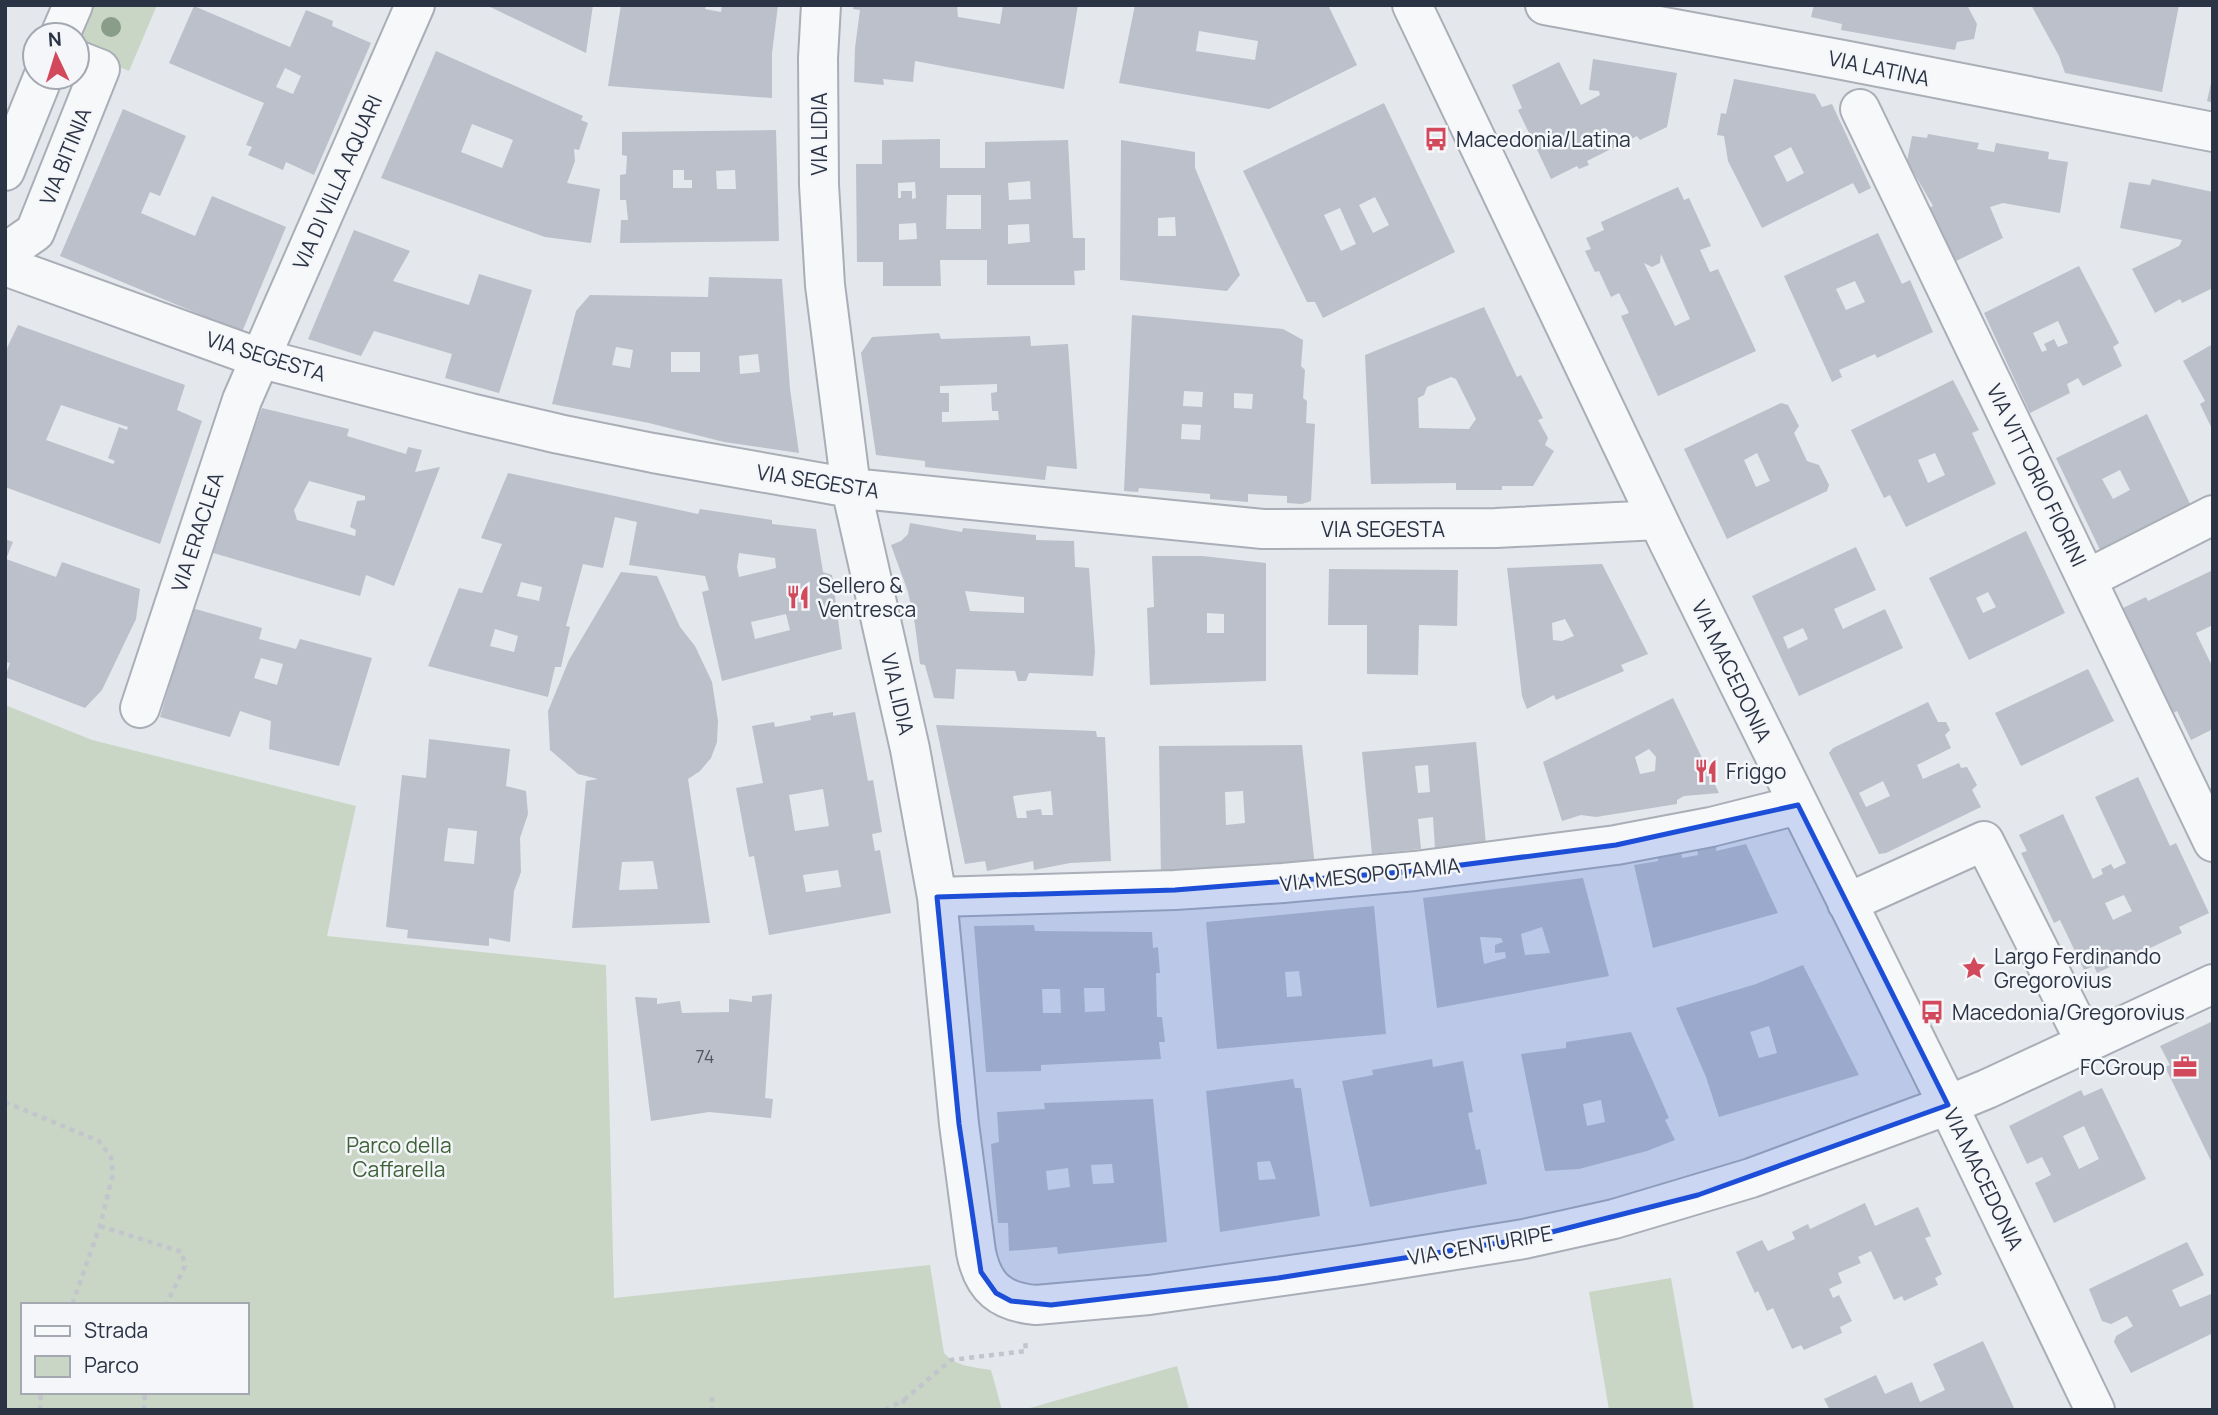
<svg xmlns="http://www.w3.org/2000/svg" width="2218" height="1415" viewBox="0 0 2218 1415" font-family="Manrope,sans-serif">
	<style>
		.green { fill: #c9d6c5; fill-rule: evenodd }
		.building { fill: #bbc0ca; fill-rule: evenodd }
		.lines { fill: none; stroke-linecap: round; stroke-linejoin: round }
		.minor-casing { stroke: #a9aeb7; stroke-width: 42 }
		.path { stroke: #c2c5cb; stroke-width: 4.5; stroke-dasharray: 5 5; stroke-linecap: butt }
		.minor { stroke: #f7f8fa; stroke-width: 38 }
		.tree { fill: #899d89 }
		.marked { fill: #1d4ed8; fill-opacity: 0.2; stroke: #1d4ed8; stroke-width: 5; stroke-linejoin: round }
		.labels { text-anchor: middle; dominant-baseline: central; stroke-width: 5; stroke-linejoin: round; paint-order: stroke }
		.number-label { font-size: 18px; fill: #4f5766 }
		.street-label { font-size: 21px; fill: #2b3445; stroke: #f4f6f9 }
		.poi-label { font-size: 21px; fill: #2b3445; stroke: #f4f6f9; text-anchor: start }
		.park-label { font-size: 21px; fill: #3f6138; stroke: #f4f6f9 }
	</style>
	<rect width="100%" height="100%" fill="#e4e7ec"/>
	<!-- green -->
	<path class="green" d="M89,5H157L129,71L77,49V35Z
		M5,705L92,740L356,806L327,936L606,965L614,1298L930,1265L944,1353C957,1367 974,1367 991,1370L1002,1410H5ZM23,1305H247V1392H23Z
		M1671,1278L1694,1410H1609L1589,1292Z
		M1177,1366L1189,1410H1023Z"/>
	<!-- building -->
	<path class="building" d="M486,5H593L586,53Z
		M621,5H706L705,9L721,12L722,5H778L772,53V98L608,86Z
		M854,5H957L958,17L1000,24L1003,5H1078L1064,89L915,61L913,82L883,79L884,85L854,82L855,48L860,10L853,9Z
		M1135,5H1328L1357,65L1269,109L1119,83ZM1199,31L1258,41L1255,60L1196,51Z
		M1814,5H1967L1977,24L1974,39L1957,42L1955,50L1841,30L1842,24L1811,17Z
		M2031,5H2179L2162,92L2065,73L2059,56Z
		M194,6L290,47L306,10L333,21L332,26L371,43L314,175L286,162L283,170L248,155L252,147L246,145L264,103L169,63ZM285,68L301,76L293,94L276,87Z
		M436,51L583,116L581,120L588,123L579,150L574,149L575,161L567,183L600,189L591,243L545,237L381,178ZM472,124L513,140L502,168L461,152Z
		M1593,59L1677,73L1667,127L1640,140L1637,136L1587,161L1589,165L1579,169L1577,166L1551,179L1518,110L1522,108L1512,85L1559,62L1581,105L1600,95L1599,91L1589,90Z
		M1734,79L1815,94L1822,107L1832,104L1871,188L1859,194L1853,183L1762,228L1728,161L1724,136L1717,135L1721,113L1726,114ZM1791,147L1804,173L1787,182L1774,156Z
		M2212,79H2213V103L2207,101Z
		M1384,103L1455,252L1323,318L1315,302H1307L1243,171ZM1375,197L1389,225L1373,233L1359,205ZM1340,208L1356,244L1341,251L1324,215Z
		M123,109L186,136L160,196L150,192L141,213L195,236L212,196L286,227L242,332L60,256Z
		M776,130L779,241L620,243L621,220H628L626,200H620V175L626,174L627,156L622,155V132ZM673,170H684V180H692V188H673ZM735,170L736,189H717L716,171Z
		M1928,134L1979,143L1977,149L1994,152L1996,143L2049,152L2048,159L2068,162L2060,213L2003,203L1990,207L2003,238L1954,262L1926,210L1933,206L1907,161L1912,136L1927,138Z
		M940,139V168H985V142L1068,140L1073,238H1085V270L1074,271L1075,285H987V260H940L941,286H883V262H857L856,164H882V140ZM1030,181L1031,199L1009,200L1008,183ZM915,182L916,198L912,199V191H901V198H898V183ZM947,195H981V229H946ZM916,223L917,239L899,240V224ZM1029,224L1030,242L1008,244V225Z
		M1121,140L1195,152V168L1240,275L1227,291L1120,280ZM1175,217L1176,236H1158V218Z
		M2152,179L2213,192V288L2182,303L2180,299L2155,313L2132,269L2179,246L2182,240L2120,228L2129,182L2150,185Z
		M1678,187L1684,200L1689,198L1711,246L1700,250L1710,272L1718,269L1756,351L1658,396L1621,316L1629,313L1619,293L1611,297L1599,271L1595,272L1585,251L1591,249L1586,238L1604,230L1601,222ZM1661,254L1690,319L1675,326L1644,263L1652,267L1660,263Z
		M354,230L410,251L393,281L469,305L479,274L532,290L499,393L445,378L452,354L374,331L361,356L308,339Z
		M1878,233L1902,284L1910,280L1933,332L1877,358L1875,354L1839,370L1842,377L1832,382L1784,276ZM1855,281L1865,302L1846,310L1836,289Z
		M2079,266L2119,343L2113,347L2122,366L2083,386L2078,378L2067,384L2070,393L2030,413L1984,313ZM2058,321L2068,343L2058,347L2054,339L2044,344L2047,350L2042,352L2033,333Z
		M709,277L782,279L790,389L799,453L724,442L649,423L552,404L576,311L590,295L708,297ZM616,347L633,350L630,368L612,365ZM671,352H700V372H671ZM758,354L760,372L740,374L739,356Z
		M1484,307L1517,377L1521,375L1543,418L1538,420L1548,438L1545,445L1554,451L1533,486H1502V490H1456V483L1371,484L1365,355ZM1451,377L1456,379L1476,419L1469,429L1419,428L1418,398L1424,395L1427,387Z
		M1132,315L1283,329L1303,340L1301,366L1305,370L1303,398L1307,401L1306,423L1315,424L1311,501L1302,504L1287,503V496L1248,494V502L1210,499V494L1139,488L1138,492L1124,491ZM1184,391L1203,392L1202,407L1183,406ZM1234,393L1253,394L1252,409L1234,408ZM1182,424L1201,425L1200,440L1181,439Z
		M18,325L185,385L177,410L202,421L160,544L5,487V352ZM61,405L128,427L127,430L119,427L108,458L115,461L113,464L46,440Z
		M939,333L941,339L1030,336L1031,346L1068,344L1077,469L1047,466L1045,480L925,467V461L876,455L861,353L872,337ZM997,384V392L991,393L992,411H998L999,420L942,422V412H949V393H940V386Z
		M2213,344V431L2200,404L2205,401L2183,361Z
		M1953,380L1979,430L1972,433L1996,484L1906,527L1890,495L1884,498L1851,430ZM1935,453L1945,475L1928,483L1918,460Z
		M1781,403L1788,405L1799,426L1794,433L1807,461L1819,465L1829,485L1827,491L1727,539L1684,449ZM1757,453L1770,481L1756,487L1744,460Z
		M262,408L349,429L347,436L406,454L408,447L422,450L415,472L440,467L394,586L366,575L360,596L210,552L235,466L241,468L246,449V430L253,432ZM309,481L365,496V500L357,501L350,527L356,530L355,536L297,520L294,510Z
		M2147,414L2192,508L2101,552L2056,458ZM2120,470L2130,490L2113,499L2102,479Z
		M508,473L698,514L700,509L772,520V524L816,529L823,572L832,575L842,649L722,681L702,592L709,590L705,576L629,565L637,522L615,517L603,568L583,564L566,626L570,627L561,667H555L548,697L428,666L459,588L482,593L502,544L481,538ZM739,553L775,558L776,568L739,577L737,567ZM521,582L542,587L539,601L517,596ZM786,614L790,630L755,639L751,622ZM495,629L518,636L514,652L490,646Z
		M910,523L962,532L963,528L1036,535V540L1074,541L1075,567L1089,568L1095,652L1093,676L1029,673L1026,681H1018L1015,671L956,669L954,699L934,698L925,665L920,664L915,625L908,592L891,545L901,541L908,534ZM965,591L1024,597V613L970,611Z
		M2026,531L2065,613L1969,660L1929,578ZM1988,592L1996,607L1983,613L1976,598Z
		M5,539L13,542L6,559L56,577L62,562L140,589L136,619L102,690L85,708L5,677L10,663L5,662Z
		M1856,547L1876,590L1834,609L1843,629L1885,609L1903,648L1799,696L1752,596ZM1803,628L1808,639L1788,649L1783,637Z
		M1152,556H1202L1266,563V681L1150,685L1147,608L1154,607ZM1207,613L1224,614V633H1207Z
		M1602,564L1648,654L1621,665L1624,671L1556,700L1554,695L1527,709L1522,696L1507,568ZM1565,619L1574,636L1562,641L1553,640L1552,623Z
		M1329,569L1458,570L1457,626L1419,625L1418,675L1367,674V625H1328Z
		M2213,570V625L2196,633L2213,668V729L2191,740L2177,711L2173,713L2123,608L2146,597L2148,601Z
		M621,572L657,576L680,627L695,646L712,682L718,721L717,742L711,758L700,771L688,779L710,923L572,928L586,781L598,779L578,774L550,750L548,711L569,660ZM653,861L658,889L619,890L622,862Z
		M192,608L262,628L259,639L296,649L300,639L372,658L339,766L269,749L271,721L240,711L230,737L160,717ZM261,658L283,664L277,685L254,678Z
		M2088,669L2114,721L2021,766L1995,713Z
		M1673,698L1719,793L1684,796L1677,800V804L1596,817L1581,815L1562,821L1543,762ZM1649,749L1656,757L1655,771L1640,774L1635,757Z
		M1928,702L1938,722H1946L1950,730L1945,735L1951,748L1917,765L1923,779L1959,763L1961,768L1967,767L1977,785L1972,790L1981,807L1886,853L1879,854L1829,753L1833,748ZM1883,781L1890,796L1866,807L1859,793Z
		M833,712V716L855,712L868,781L873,780L882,832L872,834L875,851L880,850L891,913L769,935L754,856L749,857L736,788L763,783L752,726L774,722L775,727L811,720L810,716ZM823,789L829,826L795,831L789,795ZM838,870L841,887L806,892L803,875Z
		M936,725L1096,731L1097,737H1105L1111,861L1070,863L1034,870L1033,861L987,871L985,861L965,864ZM1051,791L1053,815H1042L1041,809L1026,811L1027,818H1017L1013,796Z
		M429,739L510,749L506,786L526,791L528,814L520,838L521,872L514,891L510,942L489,938V946L407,938L408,930L386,927L402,775L426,778ZM448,828L477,831L474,864L444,861Z
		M1476,742L1486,844L1435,848L1433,817L1418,819L1421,849L1372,854L1362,752ZM1428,765L1430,792L1418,793L1415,766Z
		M1302,745L1315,867L1161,878L1159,746ZM1243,791L1245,823L1226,825L1225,792Z
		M2138,777L2170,846L2176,843L2209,913L2179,927L2182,933L2097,973L2094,966L2084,970L2060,920L2054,923L2021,853L2027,851L2019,835L2063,814L2093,879L2103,874L2101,869L2111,864L2114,869L2126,863L2095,797ZM2124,895L2132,911L2113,920L2105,903Z
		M1717,844L1716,851L1746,844L1778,913L1653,948L1634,865L1658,861V857L1681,851L1682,858L1698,855L1697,849Z
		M1583,878L1609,976L1437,1008L1423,898ZM1542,927L1550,953L1525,955L1521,934ZM1480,937L1501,938L1503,942L1495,945V953L1505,952L1506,958L1484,964Z
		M1374,906L1386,1034L1217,1049L1206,922ZM1299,971L1302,996L1287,997L1285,972Z
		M1034,925L1035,931L1152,932L1153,948L1158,947L1160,973H1156L1157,1017H1162L1165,1042H1159L1161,1059L1041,1065V1071L986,1072L974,926ZM1084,988H1104L1105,1011L1085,1012ZM1042,989H1060L1061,1013H1043Z
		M1803,965L1859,1075L1719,1117L1706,1077L1676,1008L1756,984ZM1769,1026L1777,1053L1759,1058L1750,1032Z
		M772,994L765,1098L773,1099L771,1118L709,1112L651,1121L635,997L657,998V1004L680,1001L682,1013L729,1012V999L752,1002V996Z
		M2213,1021V1165L2165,1067L2170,1065L2160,1046Z
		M1631,1032L1669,1118L1665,1120L1675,1140L1647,1151L1579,1169L1545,1171L1521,1054L1566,1048V1042ZM1601,1100L1605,1122L1587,1126L1583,1104Z
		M1432,1059L1433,1067L1463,1061L1473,1112L1468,1113L1476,1150L1480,1149L1487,1184L1370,1207L1342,1081L1373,1075L1372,1070Z
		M1293,1079L1295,1088H1301L1320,1216L1220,1232L1206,1091ZM1270,1161L1276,1179L1259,1180L1257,1162Z
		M2102,1088L2146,1179L2054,1223L2035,1183L2051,1175L2042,1157L2027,1164L2009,1126L2081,1090L2084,1096ZM2084,1126L2099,1159L2079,1169L2063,1136Z
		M1153,1099L1167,1242L1058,1254L1057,1247L1009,1251L1008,1223H998L991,1144L999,1142L997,1112L1045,1109L1044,1103ZM1112,1164L1114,1183L1093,1184L1091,1165ZM1068,1168L1070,1187L1048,1190L1046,1171Z
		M1865,1203L1875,1226L1918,1207L1931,1236L1925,1238L1942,1274L1935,1278L1938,1285L1904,1301L1902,1296L1894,1300L1871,1251L1858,1257L1861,1263L1838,1273L1842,1283L1829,1289L1833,1298L1839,1295L1852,1321L1840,1327L1842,1333L1804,1350L1801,1345L1792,1349L1773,1308L1767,1311L1758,1291L1755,1293L1736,1252L1762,1240L1768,1251L1795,1239L1792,1232L1808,1224L1810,1229Z
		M2187,1242L2204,1275L2172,1290L2180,1307L2211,1294L2213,1333L2131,1373L2114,1342L2116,1336L2133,1326L2127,1316L2111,1324L2102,1321L2089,1289Z
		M1983,1341L2015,1410H1830L1824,1399L1876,1375L1885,1394L1912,1382L1920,1402L1945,1390L1933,1364Z"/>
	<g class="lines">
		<!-- minor casing -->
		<g class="minor-casing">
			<path id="minor" d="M821,5L818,58L819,185L825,285L851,488L910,749L937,897L959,1124L976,1252C983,1288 1001,1302 1036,1305L1149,1295L1361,1265L1524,1239L1614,1219L1751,1178L1948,1105L1987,1089L2213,984
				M1412,5L1669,543L1948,1105L2095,1410
				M1545,5L1843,60L2213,132
				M60,35L73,5
				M1860,109L2213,842
				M5,171L43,77
				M5,253L35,232L100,69L77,60
				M5,266L259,358L470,413L559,434L653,453L851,488L1263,529L1496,528L1658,520
				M2087,579L2213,515
				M140,708L242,400L415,5
				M937,897L1175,890L1283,883L1415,871L1616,845L1711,827L1798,805
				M1847,903L1984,841L2086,1043"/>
		</g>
		<!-- path -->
		<path class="path" d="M5,1102L99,1141L111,1157L113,1174L100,1226L72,1305
			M100,1226L182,1252L185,1266L166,1305
			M712,1397V1410
			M904,1400L951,1360L1026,1351L1025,1340
			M40,1410L41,1392
			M144,1410L145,1392
			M885,1410L904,1400L902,1410"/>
		<!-- minor -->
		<use href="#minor" class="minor"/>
	</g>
	<!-- trees -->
	<circle class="tree" cx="111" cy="27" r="10"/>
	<!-- marked area -->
	<path class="marked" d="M1798,805L1948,1105L1698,1195L1524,1239L1278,1278L1051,1305L1011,1301L996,1293L981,1272L959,1124L937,897L1175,890L1415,871L1616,845Z"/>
	<!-- icons -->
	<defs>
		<g id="bus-bare" transform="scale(1.89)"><path d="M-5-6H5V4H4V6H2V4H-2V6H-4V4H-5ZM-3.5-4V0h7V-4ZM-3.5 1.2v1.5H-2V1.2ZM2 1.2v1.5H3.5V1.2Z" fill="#d1495b" stroke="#f4f6f9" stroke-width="2.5" paint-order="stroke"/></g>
		<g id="restaurant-bare" transform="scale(1.89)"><path d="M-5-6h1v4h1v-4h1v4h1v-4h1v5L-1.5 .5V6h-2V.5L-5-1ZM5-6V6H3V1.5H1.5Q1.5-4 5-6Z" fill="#d1495b" stroke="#f4f6f9" stroke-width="2.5" paint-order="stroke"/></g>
		<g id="sight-bare" transform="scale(1.89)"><path d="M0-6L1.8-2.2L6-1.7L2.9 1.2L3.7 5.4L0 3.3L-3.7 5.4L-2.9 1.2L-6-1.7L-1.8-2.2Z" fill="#d1495b" stroke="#f4f6f9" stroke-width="2.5" paint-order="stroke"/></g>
		<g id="office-bare" transform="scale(1.89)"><path d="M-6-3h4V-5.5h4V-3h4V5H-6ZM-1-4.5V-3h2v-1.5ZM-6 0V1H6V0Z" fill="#d1495b" stroke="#f4f6f9" stroke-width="2.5" paint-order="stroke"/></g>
	</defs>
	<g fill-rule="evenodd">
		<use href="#bus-bare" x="1436" y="139"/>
		<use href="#restaurant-bare" x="798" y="597"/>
		<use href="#restaurant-bare" x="1706" y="771"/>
		<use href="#sight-bare" x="1974" y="968"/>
		<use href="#bus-bare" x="1932" y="1012"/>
		<use href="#office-bare" x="2185" y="1067"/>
	</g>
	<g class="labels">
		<!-- number labels -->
		<g class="number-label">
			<text x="705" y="1056">74</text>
		</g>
		<!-- street labels -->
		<g class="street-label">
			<text transform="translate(1879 68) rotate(12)">VIA LATINA</text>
			<text transform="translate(819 134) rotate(-90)">VIA LIDIA</text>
			<text transform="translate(65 156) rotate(-68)">VIA BITINIA</text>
			<text transform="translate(337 182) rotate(-66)">VIA DI VILLA AQUARI</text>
			<text transform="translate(266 356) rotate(17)">VIA SEGESTA</text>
			<text transform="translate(2037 475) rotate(64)">VIA VITTORIO FIORINI</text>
			<text transform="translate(818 481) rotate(9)">VIA SEGESTA</text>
			<text x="1383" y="529">VIA SEGESTA</text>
			<text transform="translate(197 532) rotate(-72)">VIA ERACLEA</text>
			<text transform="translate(1732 671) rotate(64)">VIA MACEDONIA</text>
			<text transform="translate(898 694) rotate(77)">VIA LIDIA</text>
			<text transform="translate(1370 874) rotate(-6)">VIA MESOPOTAMIA</text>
			<text transform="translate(1984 1179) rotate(64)">VIA MACEDONIA</text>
			<text transform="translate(1480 1245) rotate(-10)">VIA CENTURIPE</text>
		</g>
		<!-- poi labels -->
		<g class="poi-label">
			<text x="1456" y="139">Macedonia/Latina</text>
			<text x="818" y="585">Sellero &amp;<tspan x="818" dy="24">Ventresca</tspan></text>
			<text x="1726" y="771">Friggo</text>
			<text x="1994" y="956">Largo Ferdinando<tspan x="1994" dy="24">Gregorovius</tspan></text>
			<text x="1952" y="1012">Macedonia/Gregorovius</text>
			<text x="2165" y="1067" text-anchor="end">FCGroup</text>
		</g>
		<!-- park labels -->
		<g class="park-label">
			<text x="399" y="1145">Parco della<tspan x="399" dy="24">Caffarella</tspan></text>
		</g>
	</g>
	<!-- border -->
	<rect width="2218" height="1415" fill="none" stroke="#2b3445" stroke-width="14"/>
	<!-- legend -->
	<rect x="21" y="1303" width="228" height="91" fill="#f4f6f9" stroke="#a4a8b1" stroke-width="2"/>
	<rect x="35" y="1326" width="35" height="10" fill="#f7f8fa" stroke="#a4a8b1" stroke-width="2"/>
	<text x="84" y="1338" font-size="21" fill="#2b3445">Strada</text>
	<rect x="35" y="1356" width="35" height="21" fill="#c9d6c5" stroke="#a4a8b1" stroke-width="2"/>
	<text x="84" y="1373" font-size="21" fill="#2b3445">Parco</text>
	<!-- north arrow -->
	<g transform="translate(56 56) rotate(356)"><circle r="33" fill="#f4f6f9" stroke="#a4a8b1" stroke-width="2"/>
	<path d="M0-5L12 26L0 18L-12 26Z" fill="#d1495b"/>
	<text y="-10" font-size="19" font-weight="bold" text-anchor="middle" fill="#2b3445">N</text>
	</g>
</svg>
